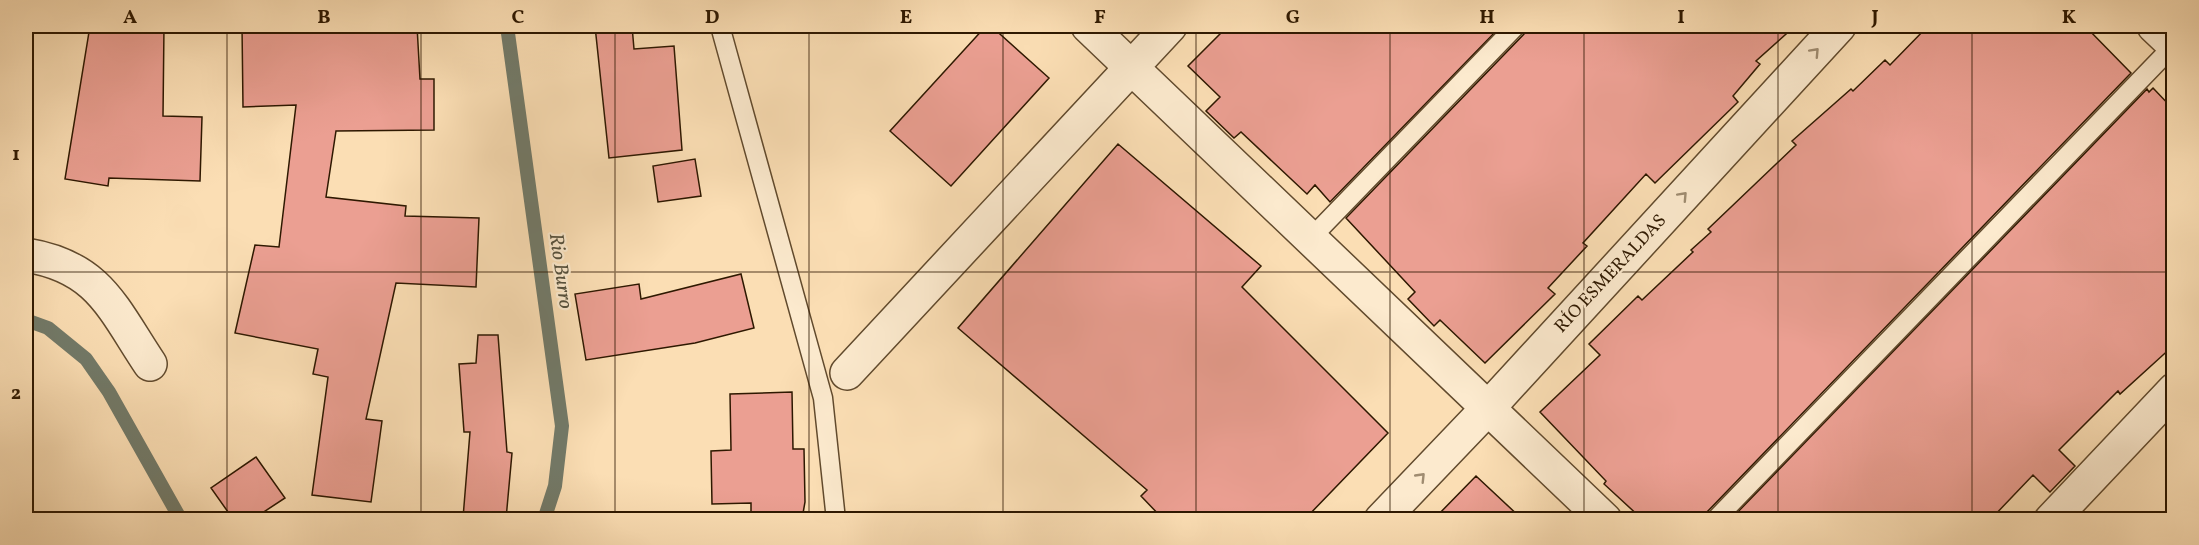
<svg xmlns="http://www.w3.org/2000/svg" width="2199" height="545" viewBox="0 0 2199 545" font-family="Vollkorn,serif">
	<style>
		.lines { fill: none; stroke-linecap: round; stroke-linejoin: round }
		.stream { stroke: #727a69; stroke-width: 14 }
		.building { fill: #eb9f92; stroke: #2e1800; stroke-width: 1.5 }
		.service-casing { stroke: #614a2d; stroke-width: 21 }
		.minor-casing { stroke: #614a2d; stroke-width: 36 }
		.tertiary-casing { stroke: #614a2d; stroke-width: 36 }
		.service { stroke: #fceace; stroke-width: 18 }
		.minor { stroke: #fceace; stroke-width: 33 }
		.tertiary { stroke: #fceace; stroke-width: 33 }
		.oneway { stroke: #9f8c71 }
		.grid { fill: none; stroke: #2e1800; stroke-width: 1.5; stroke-opacity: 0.55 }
		.labels { text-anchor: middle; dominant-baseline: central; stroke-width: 4.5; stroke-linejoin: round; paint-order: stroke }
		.street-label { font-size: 18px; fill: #2e1800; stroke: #fceace }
		.water-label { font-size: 20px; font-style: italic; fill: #56513d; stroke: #fceace }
		.neatline { fill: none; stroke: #2e1800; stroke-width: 2 }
		.grid-label { font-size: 20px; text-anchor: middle; font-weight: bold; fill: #2e1800 }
	</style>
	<rect width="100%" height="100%" fill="#fbdeb4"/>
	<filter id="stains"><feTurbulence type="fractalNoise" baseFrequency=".00333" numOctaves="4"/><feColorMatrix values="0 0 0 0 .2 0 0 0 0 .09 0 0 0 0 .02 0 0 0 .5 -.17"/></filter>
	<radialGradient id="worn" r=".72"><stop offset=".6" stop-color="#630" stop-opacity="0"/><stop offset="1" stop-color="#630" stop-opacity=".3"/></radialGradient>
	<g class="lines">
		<!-- stream -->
		<path class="stream" d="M507,26L562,426L555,486L544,520
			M26,320L48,328L86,359L109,392L181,520"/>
	</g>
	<!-- building -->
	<path class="building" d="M90,26H164L163,116L202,117L200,181L109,178L108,186L65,179Z
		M242,26H417L420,79H434V130L336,131L326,197L406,206L405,216L479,218L476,287L396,283L366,419L382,421L371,502L312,495L328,377L313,374L318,349L235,333L255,245L279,247L296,105L243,107Z
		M595,26H632L634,49L674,46L682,150L609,158Z
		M986,26H991L1049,78L951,186L890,131Z
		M1228,26H1501L1330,202L1315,185L1307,194L1241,132L1234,138L1206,111L1220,97L1188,66Z
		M1527,26H1795L1756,61L1760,64L1733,96L1738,102L1655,183L1646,174L1583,243L1587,246L1548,288L1555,294L1485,363L1440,320L1434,326L1408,299L1415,292L1346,218L1524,34Z
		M1928,26H2085L2131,73L1707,512L1704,519H1642L1604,484L1606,481L1540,412L1600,355L1589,344L1638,296L1642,300L1693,252L1691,250L1711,232L1708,229L1796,145L1792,141L1851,89L1853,91L1885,60L1890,65Z
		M2153,88L2174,110V345L2120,394L2118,391L2059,450L2075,466L2050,492L2033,475L1991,519H1731L2147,89L2149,92Z
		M1118,144L1261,266L1242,287L1388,433L1305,519H1163L1141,496L1147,490L958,328Z
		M695,159L701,196L658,202L653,166Z
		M741,274L754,328L695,343L586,360L575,294L639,284L641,299Z
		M478,335H498L507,452L512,453L506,519L463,518L470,432H464L459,364L476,363Z
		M792,392L793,449H804L805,502L802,519H751V503L712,504L711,451L731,450L730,394Z
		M256,457L285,498L253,519H233L211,488Z
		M1476,476L1522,519H1434Z"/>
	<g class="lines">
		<!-- service casing -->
		<g class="service-casing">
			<path id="service" d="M720,26L823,398L836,520
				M1310,239L1516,26
				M1715,520L2174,45"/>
		</g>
		<!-- minor casing -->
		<g class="minor-casing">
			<path id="minor" d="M1088,26L1605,520
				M2154,26L2174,45
				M26,255C99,267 112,307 150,364
				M847,373L1170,26
				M1381,520L1489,407L1839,26"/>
		</g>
		<!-- tertiary casing -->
		<g class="tertiary-casing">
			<path id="tertiary" d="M2051,520L2174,390"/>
		</g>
		<!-- service -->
		<use href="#service" class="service"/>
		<!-- minor -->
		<use href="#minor" class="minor"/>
		<!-- tertiary -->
		<use href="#tertiary" class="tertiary"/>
	</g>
	<!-- one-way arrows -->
	<defs><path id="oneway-chevron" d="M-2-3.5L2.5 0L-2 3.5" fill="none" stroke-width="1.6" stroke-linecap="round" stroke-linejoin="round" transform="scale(1.5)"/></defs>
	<g class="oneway">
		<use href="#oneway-chevron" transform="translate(1815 52) rotate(-47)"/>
		<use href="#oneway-chevron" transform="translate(1683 196) rotate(-47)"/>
		<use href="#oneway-chevron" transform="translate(1421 477) rotate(-46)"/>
	</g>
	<!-- grid -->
	<path class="grid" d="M227,26V520M421,26V520M615,26V520M809,26V520M1003,26V520M1196,26V520M1390,26V520M1584,26V520M1778,26V520M1972,26V520M26,272H2174"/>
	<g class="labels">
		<!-- street labels -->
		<g class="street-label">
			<text transform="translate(1611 274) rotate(-47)">RÍO ESMERALDAS</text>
		</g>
		<!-- water labels -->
		<g class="water-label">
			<text transform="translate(560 271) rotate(82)">Rio Burro</text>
		</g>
	</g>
	<!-- margin -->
	<rect width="2199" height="545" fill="none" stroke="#fbdeb4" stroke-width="66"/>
	<rect x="33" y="33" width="2133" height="479" class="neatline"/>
	<g class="grid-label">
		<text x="130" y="23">A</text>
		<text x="324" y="23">B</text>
		<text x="518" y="23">C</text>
		<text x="712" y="23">D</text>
		<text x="906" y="23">E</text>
		<text x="1100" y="23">F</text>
		<text x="1293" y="23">G</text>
		<text x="1487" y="23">H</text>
		<text x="1681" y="23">I</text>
		<text x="1875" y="23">J</text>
		<text x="2069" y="23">K</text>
		<text x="16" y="160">1</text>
		<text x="16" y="399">2</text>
	</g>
	<rect width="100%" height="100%" filter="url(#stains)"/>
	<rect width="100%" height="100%" fill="url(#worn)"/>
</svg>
